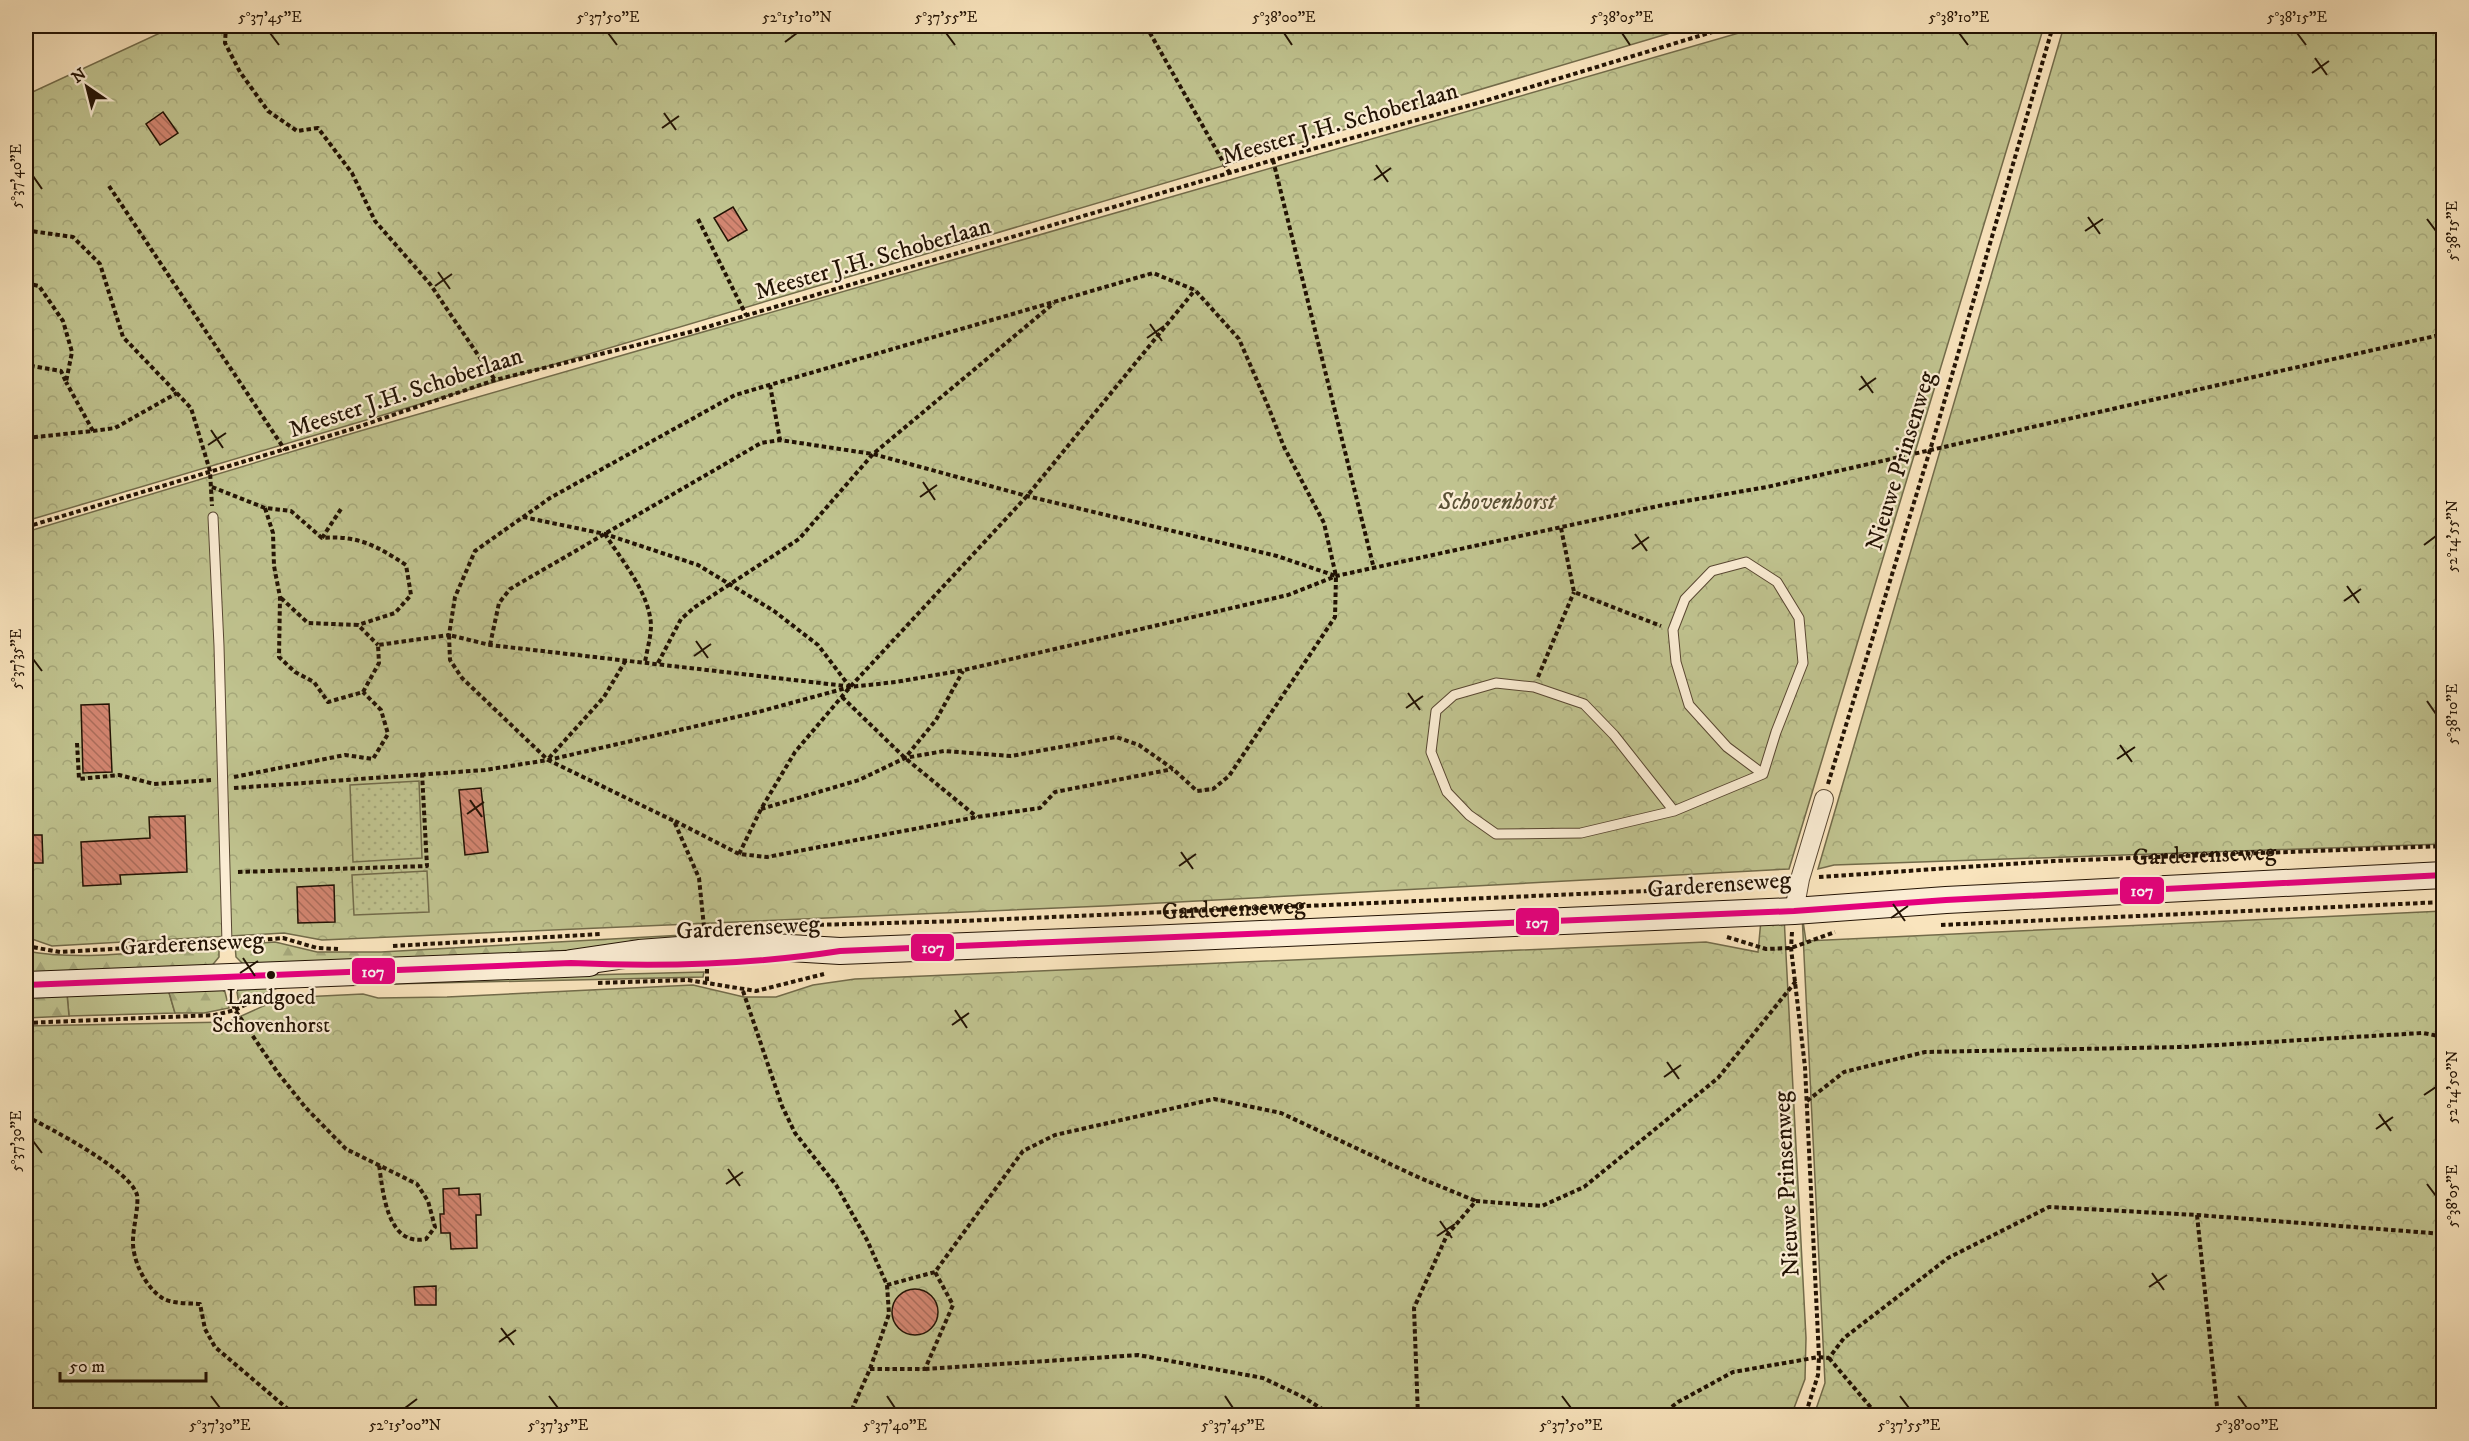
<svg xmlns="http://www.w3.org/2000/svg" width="2469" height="1441" viewBox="0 0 2469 1441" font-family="'IM FELL DW Pica',serif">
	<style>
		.grass { fill: #c0c38f; stroke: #726b4a; stroke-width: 1.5 }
		.forest { fill: url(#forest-firs); stroke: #726b4a; stroke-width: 1.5 }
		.park { fill: url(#park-crowns); stroke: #726b4a; stroke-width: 1.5 }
		.garden { fill: url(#garden-dots); stroke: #726b4a; stroke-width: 1.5 }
		.building { fill: url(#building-back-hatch); stroke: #231304; stroke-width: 1.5 }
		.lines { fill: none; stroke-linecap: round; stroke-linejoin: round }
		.service-casing { stroke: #584732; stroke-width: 11 }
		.minor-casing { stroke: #584732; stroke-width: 20 }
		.secondary-casing { stroke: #231304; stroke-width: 28 }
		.path { stroke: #231304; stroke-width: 4; stroke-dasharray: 4.5 3; stroke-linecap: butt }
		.service { stroke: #fbedd4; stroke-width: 9 }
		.minor { stroke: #fbedd4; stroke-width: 18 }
		.secondary { stroke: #fbedd4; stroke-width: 26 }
		.bus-1-casing { stroke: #fbedd4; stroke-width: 10 }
		.bus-1 { stroke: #e5007d; stroke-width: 6 }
		.ticks { fill: none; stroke: #231304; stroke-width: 2 }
		.bus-dot { fill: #231304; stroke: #fbedd4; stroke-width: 2 }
		.labels { text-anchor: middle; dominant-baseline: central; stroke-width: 4.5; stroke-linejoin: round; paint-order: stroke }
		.bus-label { font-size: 22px; fill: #231304; stroke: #fbedd4 }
		.street-label { font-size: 24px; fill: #231304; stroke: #fbedd4 }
		.park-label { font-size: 24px; font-style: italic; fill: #5a5135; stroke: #fbedd4 }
		.line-badge { stroke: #fbedd4; stroke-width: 2 }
		.badge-label { font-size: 16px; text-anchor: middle; font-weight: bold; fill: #fff }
		.neatline { fill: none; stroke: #231304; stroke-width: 2 }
		.ticks-label { font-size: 15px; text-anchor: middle; fill: #231304 }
	</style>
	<defs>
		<pattern id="forest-firs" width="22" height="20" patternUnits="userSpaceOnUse" patternTransform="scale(1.5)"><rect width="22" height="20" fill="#c0c38f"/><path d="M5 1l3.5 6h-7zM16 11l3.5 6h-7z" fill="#a5a77a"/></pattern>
		<pattern id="park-crowns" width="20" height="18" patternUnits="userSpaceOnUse" patternTransform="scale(1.5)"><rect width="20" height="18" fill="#c0c38f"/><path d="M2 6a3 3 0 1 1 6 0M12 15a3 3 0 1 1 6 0" fill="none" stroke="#a5a77a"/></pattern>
		<pattern id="garden-dots" width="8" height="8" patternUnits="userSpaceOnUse" patternTransform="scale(1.5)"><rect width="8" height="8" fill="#c0c38f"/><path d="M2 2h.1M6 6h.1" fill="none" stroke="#a5a77a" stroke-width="1.8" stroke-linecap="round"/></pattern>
		<pattern id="building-back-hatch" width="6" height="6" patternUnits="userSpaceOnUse" patternTransform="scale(1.5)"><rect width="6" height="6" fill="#d28570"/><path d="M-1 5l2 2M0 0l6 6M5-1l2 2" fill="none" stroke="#aa6c5a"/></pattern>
	</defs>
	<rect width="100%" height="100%" fill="#f9e4bd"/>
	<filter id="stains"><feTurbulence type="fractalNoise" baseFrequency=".00333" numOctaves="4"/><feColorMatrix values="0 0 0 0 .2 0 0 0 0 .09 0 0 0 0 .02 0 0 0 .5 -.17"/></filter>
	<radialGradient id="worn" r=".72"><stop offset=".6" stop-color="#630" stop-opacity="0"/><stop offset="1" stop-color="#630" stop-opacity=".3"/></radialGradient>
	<!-- grass -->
	<path class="grass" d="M704,972L703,977L348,985L350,981Z
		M168,989L175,1013L69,1016L67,994Z"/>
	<!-- forest -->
	<path class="forest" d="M701,934L702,942L344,964L246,967L236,957L235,945L275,942L317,952H381Z
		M219,946V957L210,968L26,976V951C85,962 158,950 219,946Z
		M240,985L280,987L239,1004L237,992Z
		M218,987L225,992L229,1008L204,1013H175L168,989Z
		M67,994L69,1016L26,1018V995Z"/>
	<!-- park -->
	<path class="park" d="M175,26H1694L26,521V95Z
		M1763,26H2044L1789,869L1104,906L322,940L284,933L52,946L26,937V532L360,431Z
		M2064,26H2443V844L1834,865L1818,869Z
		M2443,911V1415H1814L1825,1383L1802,914L1806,941Z
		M1784,916L1806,1338L1805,1379L1791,1416L26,1415V1026L228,1022L281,998L363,994L378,998L447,997L693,985L744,997H776L813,985L855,979L1706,942L1758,952L1761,920Z"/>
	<!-- garden -->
	<path class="garden" d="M419,781L422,858L353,862L350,785Z
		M427,871L429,912L354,915L352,875Z"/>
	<!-- building -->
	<path class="building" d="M163,112L178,133L160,145L146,124Z
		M733,207L747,230L728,241L714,218Z
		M109,704L112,772L83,773L81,705Z
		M481,788L488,852L465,855L459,790Z
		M185,816L187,872L120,875L121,884L83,886L81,842L150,838L149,817Z
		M26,835H42L43,863H26Z
		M334,885L335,922L298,923L297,887Z
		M459,1188V1195L480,1194L481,1215H476L477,1248L451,1249L450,1233H441L440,1214H444L443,1189Z
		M436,1286V1305H415L414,1287Z
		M892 1312a23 23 0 1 1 46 0a23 23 0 1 1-46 0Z"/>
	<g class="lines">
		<!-- service casing -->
		<g class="service-casing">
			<path id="service" d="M213,517L219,646L227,943
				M1746,562L1777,582L1799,618L1803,663L1776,732L1763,774L1727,747L1689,705L1676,662L1673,630L1685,599L1712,571Z
				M1674,811L1614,735L1584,704L1534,687L1496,683L1454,695L1436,711L1431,752L1447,792L1469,815L1496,834L1581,833L1674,811L1763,774"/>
		</g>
		<!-- minor casing -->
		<g class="minor-casing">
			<path id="minor" d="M1794,911L1800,879L1824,799"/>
		</g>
		<!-- secondary casing -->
		<g class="secondary-casing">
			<path id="secondary" d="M571,963L639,953L706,948L773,947L840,951L1147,939L1794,911L1946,900L2444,875
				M26,985L589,963"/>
		</g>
		<!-- path -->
		<g class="path">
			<path d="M226,26L225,43L240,72L268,111L297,131L318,128L352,173L375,221L430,284L495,380"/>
			<path d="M1146,26L1230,174"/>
			<path d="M1273,160L1374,569"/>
			<path d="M109,186L285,450"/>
			<path d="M698,219L746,315"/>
			<path d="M26,233L31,231L73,237L100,264L123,337L191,408L210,471L212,506"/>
			<path d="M26,283L39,286L63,321L72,352L66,382L61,371L26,365"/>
			<path d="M770,385L780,440"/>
			<path d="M93,431L115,428L177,393"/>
			<path d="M26,438L93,431L66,382"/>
			<path d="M212,487L265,508L291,511L322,538C358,535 377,546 406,565L411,595L395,613L358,625"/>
			<path d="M265,508L273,533L274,566L280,597L279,657L295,672L314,682L328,702L363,692L379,663L378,645L449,635L455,597L475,551L550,498L735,395L1153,273L1195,290L1239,339L1268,406L1284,447L1324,523L1336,576"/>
			<path d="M523,517L605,534L698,565L774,611L818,645L850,687"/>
			<path d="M26,527L352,429L495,380L690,332L1273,160L1478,103L1732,26"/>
			<path d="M1561,528L1574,592L1661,626"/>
			<path d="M605,534C622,561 649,592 651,625C651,637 647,650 645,662"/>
			<path d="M322,538L341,509"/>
			<path d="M281,598L308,623L358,625L378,645"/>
			<path d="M490,645L499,603L510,589L761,443L780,440L873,454L1027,496L1277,556L1336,576L1335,617L1229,776L1213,789L1197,791L1173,769L1139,745L1116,737L1011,756L944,751L905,758"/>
			<path d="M658,663L681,619L695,607L799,539L873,454L1054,303"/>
			<path d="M1538,677L1574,592"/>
			<path d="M842,697L905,758L977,817"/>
			<path d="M77,743L79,779L119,775L154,784L212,780"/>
			<path d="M549,758L604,697L626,660"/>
			<path d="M234,777L345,755L373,759L388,734L381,710L363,692"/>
			<path d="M1828,784L1934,437L2053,26"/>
			<path d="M234,788L485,770L548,760L758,712L850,687L896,682L964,670L1288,595L1336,576L1663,505L1767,487L2444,334"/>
			<path d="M761,809L859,780L905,758L936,720L963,671"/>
			<path d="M675,821L739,854L767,857L977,817L1040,808L1055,792L1173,769"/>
			<path d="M739,854L761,809L795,752L850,687L1027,496L1195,290"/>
			<path d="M238,872L427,866L422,773"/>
			<path id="s1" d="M1819,877L2054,861L2444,846"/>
			<path id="s2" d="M812,925L962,921L1670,890L1782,880"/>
			<path d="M1941,925L2444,902"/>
			<path d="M704,927L699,878L674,821L548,760L462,678L450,660L449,635L490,645L846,686"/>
			<path d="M1792,932L1791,948L1805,1067L1819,1357L1818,1375L1805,1416"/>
			<path d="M1727,937L1766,949L1791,948L1835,932"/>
			<path d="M238,942L283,938L317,948L338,949"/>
			<path d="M26,946L60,952L216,943"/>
			<path d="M393,946L601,934"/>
			<path d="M707,981V967"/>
			<path d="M598,983L688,980L756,991L824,974"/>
			<path d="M743,991L782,1106L795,1133L836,1185L867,1240L887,1285L889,1314L870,1369L849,1416"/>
			<path d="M231,997L235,1010L278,1073L306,1108L346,1149L417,1184L428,1201L435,1227L426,1239C387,1247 383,1192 379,1165"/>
			<path d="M26,1023L215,1015L235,1010L259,998"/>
			<path d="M1807,1101L1844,1072L1925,1052L2183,1047L2423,1033L2444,1037"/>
			<path d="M26,1116C49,1128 130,1169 137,1195C139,1205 133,1229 133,1240C132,1260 146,1289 164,1299C175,1304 189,1303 200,1304L205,1329L215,1347L296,1416"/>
			<path d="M2197,1215L2218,1416"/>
			<path d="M887,1285L935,1272L1023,1151L1055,1135L1214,1099L1281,1113L1420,1178L1476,1201"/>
			<path d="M1829,1358L1878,1416"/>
			<path d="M870,1369H925L953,1305L935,1272"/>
			<path d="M925,1369L1138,1355L1263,1378L1303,1397L1333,1416"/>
			<path d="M1418,1416L1414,1308L1447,1235L1476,1201L1542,1206L1584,1187L1718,1078L1796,981"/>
			<path d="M1660,1416L1678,1402L1733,1372L1819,1357L1829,1358L1844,1338L1948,1258L2049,1207L2197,1215L2444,1234"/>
		</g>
		<!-- service -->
		<use href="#service" class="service"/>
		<!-- minor -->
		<use href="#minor" class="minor"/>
		<!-- secondary -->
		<use href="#secondary" class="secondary"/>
		<!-- bus-1 casing -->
		<g class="bus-1-casing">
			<path id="bus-1" d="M26,985L571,963C662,967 750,965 840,951L1794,911L1946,900L2444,875"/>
		</g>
		<!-- bus-1 -->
		<use href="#bus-1" class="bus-1"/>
	</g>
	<!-- ticks -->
	<path class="ticks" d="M270,33L279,45M608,33L617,45M946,33L955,45M1284,33L1292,45M1622,33L1630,45M1959,33L1968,45M2297,33L2306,45M785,42L797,33M2315,58L2327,75M2312,73L2329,61M664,113L676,130M662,128L679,116M1376,165L1388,182M33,176L42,189M1374,180L1391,168M2088,217L2100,234M2427,219L2436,231M2085,231L2103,219M438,272L450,289M435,286L452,274M1150,324L1162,341M1147,338L1164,326M1861,376L1873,393M1859,390L1876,378M211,430L223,448M208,445L226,433M923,482L935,500M920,497L937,485M1635,534L1647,551M2424,545L2436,536M1632,549L1649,537M2347,586L2359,603M2344,601L2361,589M696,641L708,658M694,656L711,644M33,659L42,671M1408,693L1420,710M2427,701L2436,714M1406,708L1423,696M2120,745L2132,762M2117,759L2135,747M470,800L482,817M467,814L484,802M1181,852L1193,869M1179,866L1196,854M1893,904L1905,921M1891,918L1908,906M243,958L255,976M240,973L258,961M955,1010L967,1028M952,1025L969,1013M1667,1062L1679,1079M1664,1077L1681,1065M2424,1095L2436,1087M2379,1114L2391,1131M2376,1129L2393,1117M33,1141L42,1153M728,1169L740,1186M726,1184L743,1172M2427,1184L2436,1196M1440,1221L1452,1238M1437,1236L1455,1224M2152,1273L2164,1290M2149,1287L2167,1275M501,1328L514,1345M499,1342L516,1330M211,1396L220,1408M549,1396L558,1408M887,1396L895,1408M1225,1396L1233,1408M1562,1396L1571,1408M1900,1396L1909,1408M2238,1396L2247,1408M405,1408L417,1399"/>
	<!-- markers -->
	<circle class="bus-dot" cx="271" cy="975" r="5"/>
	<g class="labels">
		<!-- bus labels -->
		<g class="bus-label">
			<text x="271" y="997">Landgoed<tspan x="271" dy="28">Schovenhorst</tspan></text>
		</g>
		<!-- street labels -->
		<g class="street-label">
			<text transform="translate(1340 124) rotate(-16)">Meester J.H. Schoberlaan</text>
			<text transform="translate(873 259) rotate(-16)">Meester J.H. Schoberlaan</text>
			<text transform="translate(406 393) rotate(-18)">Meester J.H. Schoberlaan</text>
			<text transform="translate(1901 461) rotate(-73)">Nieuwe Prinsenweg</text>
			<text stroke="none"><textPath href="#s1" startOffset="386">Garderenseweg</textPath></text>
			<text transform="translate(1719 885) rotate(-4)">Garderenseweg</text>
			<text stroke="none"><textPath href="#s2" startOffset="422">Garderenseweg</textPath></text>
			<text transform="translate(748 928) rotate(-3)">Garderenseweg</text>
			<text transform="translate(192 944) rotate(-3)">Garderenseweg</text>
			<text transform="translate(1787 1184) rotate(-93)">Nieuwe Prinsenweg</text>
		</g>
		<!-- park labels -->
		<g class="park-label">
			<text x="1497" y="502">Schovenhorst</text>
		</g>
	</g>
	<g class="line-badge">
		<rect x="2119" y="876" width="46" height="29" rx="6" fill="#e5007d"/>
		<rect x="1515" y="907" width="45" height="29" rx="6" fill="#e5007d"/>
		<rect x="910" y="933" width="45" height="29" rx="6" fill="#e5007d"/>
		<rect x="351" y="957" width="45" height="28" rx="6" fill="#e5007d"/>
	</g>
	<g class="badge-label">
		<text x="2142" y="896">107</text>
		<text x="1537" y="928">107</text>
		<text x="933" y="953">107</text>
		<text x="373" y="977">107</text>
	</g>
	<!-- margin -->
	<rect width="2469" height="1441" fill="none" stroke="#f9e4bd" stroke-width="66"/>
	<!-- north arrow -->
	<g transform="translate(87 87) rotate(325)" stroke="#fbedd4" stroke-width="4.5" paint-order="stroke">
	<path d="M0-4.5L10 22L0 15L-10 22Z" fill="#231304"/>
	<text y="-9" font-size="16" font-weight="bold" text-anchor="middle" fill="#231304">N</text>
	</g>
	<!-- scale -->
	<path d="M60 1372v9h146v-9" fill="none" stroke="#231304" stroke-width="3"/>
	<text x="69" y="1372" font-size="18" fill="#231304" stroke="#fbedd4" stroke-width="4.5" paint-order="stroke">50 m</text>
	<rect x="33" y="33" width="2403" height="1375" class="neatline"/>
	<g class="ticks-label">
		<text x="270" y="22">5°37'45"E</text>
		<text x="608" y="22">5°37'50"E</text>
		<text x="797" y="22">52°15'10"N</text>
		<text x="946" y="22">5°37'55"E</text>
		<text x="1284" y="22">5°38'00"E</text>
		<text x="1622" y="22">5°38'05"E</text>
		<text x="1959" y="22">5°38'10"E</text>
		<text x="2297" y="22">5°38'15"E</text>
		<text transform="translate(16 176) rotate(-90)" y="5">5°37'40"E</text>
		<text transform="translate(2452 231) rotate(-90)" y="5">5°38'15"E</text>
		<text transform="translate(2452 536) rotate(-90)" y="5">52°14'55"N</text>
		<text transform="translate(16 659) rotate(-90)" y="5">5°37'35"E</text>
		<text transform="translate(2452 714) rotate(-90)" y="5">5°38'10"E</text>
		<text transform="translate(2452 1087) rotate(-90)" y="5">52°14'50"N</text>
		<text transform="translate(16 1141) rotate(-90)" y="5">5°37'30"E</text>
		<text transform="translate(2452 1196) rotate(-90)" y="5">5°38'05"E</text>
		<text x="220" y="1430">5°37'30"E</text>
		<text x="405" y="1430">52°15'00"N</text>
		<text x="558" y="1430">5°37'35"E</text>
		<text x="895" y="1430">5°37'40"E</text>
		<text x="1233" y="1430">5°37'45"E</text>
		<text x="1571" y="1430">5°37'50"E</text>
		<text x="1909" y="1430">5°37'55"E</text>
		<text x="2247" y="1430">5°38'00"E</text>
	</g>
	<rect width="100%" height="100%" filter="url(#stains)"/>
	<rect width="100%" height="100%" fill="url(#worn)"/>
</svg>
